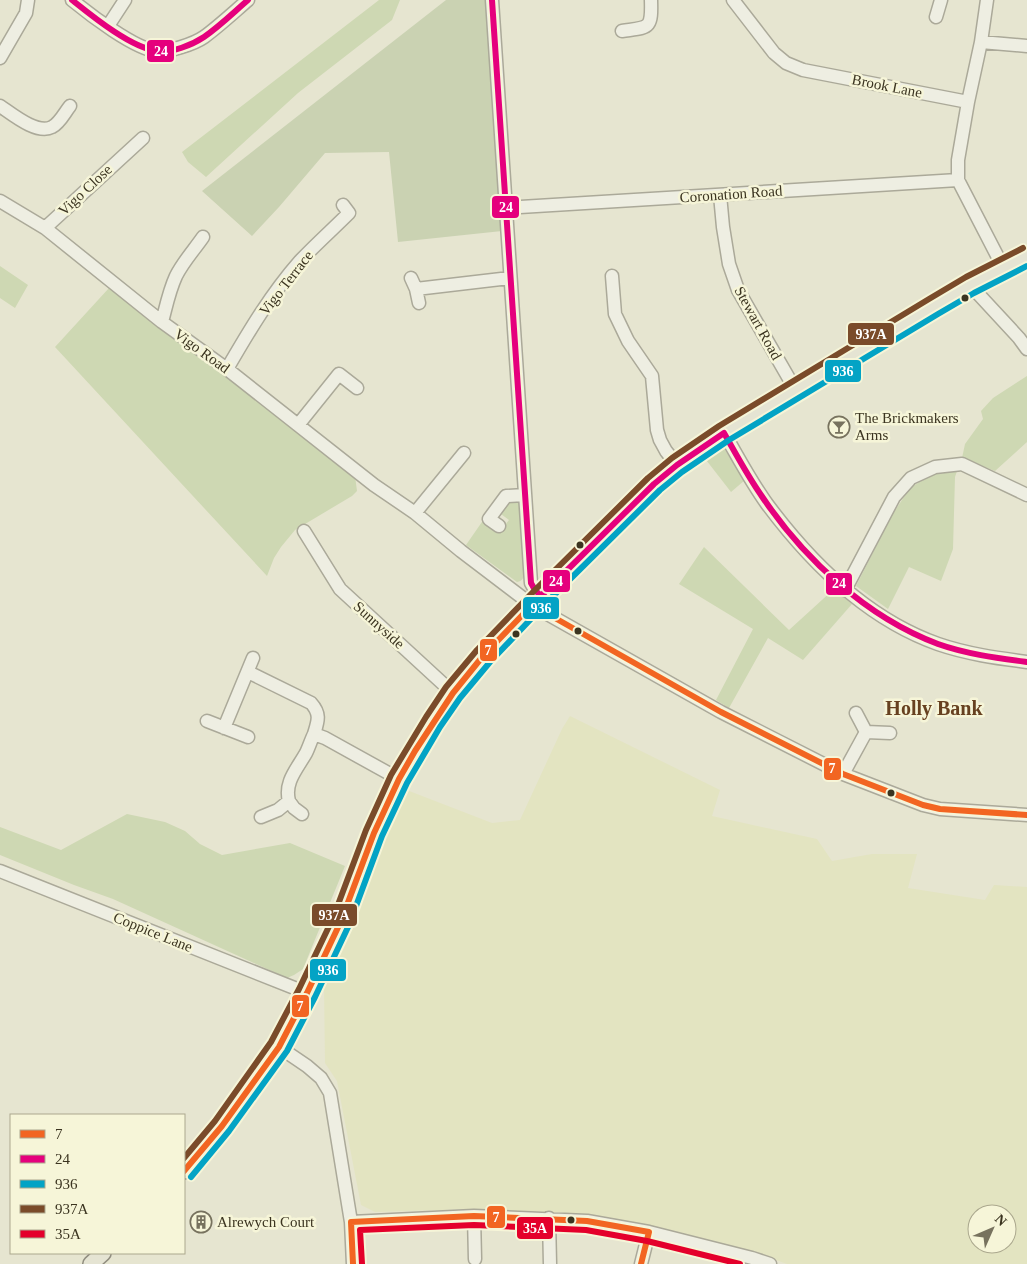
<svg xmlns="http://www.w3.org/2000/svg" width="1027" height="1264" viewBox="0 0 1027 1264" font-family="Georgia,serif">
	<style>
		.farmland { fill: #e3e4c1; fill-rule: evenodd }
		.green { fill: #ced8b3 }
		.cemetery { fill: #cad2b2 }
		.lines { fill: none; stroke-linecap: round; stroke-linejoin: round }
		.minor-casing { stroke: #aba999; stroke-width: 15 }
		.major-casing { stroke: #918e80; stroke-width: 18 }
		.minor { stroke: #eeeee2; stroke-width: 12 }
		.major { stroke: #e5e4d3; stroke-width: 15 }
		.bus-1-casing { stroke: #f6f5d8; stroke-width: 10 }
		.bus-2-casing { stroke: #f6f5d8; stroke-width: 10 }
		.bus-3-casing { stroke: #f6f5d8; stroke-width: 10 }
		.bus-4-casing { stroke: #f6f5d8; stroke-width: 10 }
		.bus-5-casing { stroke: #f6f5d8; stroke-width: 10 }
		.bus-1 { stroke: #f26522; stroke-width: 6 }
		.bus-2 { stroke: #e5007d; stroke-width: 6 }
		.bus-3 { stroke: #03a3c5; stroke-width: 6 }
		.bus-4 { stroke: #7a4b2a; stroke-width: 6 }
		.bus-5 { stroke: #e4002b; stroke-width: 6 }
		.bus-dot { fill: #3b3420; stroke: #f6f5d8; stroke-width: 2 }
		.labels { text-anchor: middle; dominant-baseline: central; stroke-width: 5; stroke-linejoin: round; paint-order: stroke }
		.street-label { font-size: 15px; fill: #3b3420; stroke: #f6f5d8 }
		.poi-label { font-size: 15px; fill: #3b3420; stroke: #f6f5d8; text-anchor: start }
		.district-label { font-size: 20px; font-weight: bold; fill: #674120; stroke: #f6f5d8 }
		.line-badge { stroke: #f6f5d8; stroke-width: 2 }
		.badge-label { font-size: 14px; text-anchor: middle; font-weight: bold; fill: #fff }
	</style>
	<rect width="100%" height="100%" fill="#e6e5d0"/>
	<!-- farmland -->
	<path class="farmland" d="M570,716L720,790L712,816L817,839L832,861L872,854H917L908,888L985,900L994,885L1027,887V1264H787L754,1252L660,1228L596,1216L569,1213L473,1209L375,1212L361,1205L337,1081L325,1063L324,985L370,860L404,789L492,823L520,820L562,729ZM977,1214H1007V1244H977Z"/>
	<!-- green -->
	<path class="green" d="M379,0H400L392,20L298,93L206,177L188,162L182,152Z
		M0,266L28,285L15,308L0,298Z
		M109,288L355,476L357,491L352,496L295,530L281,547L274,558L267,576L55,347Z
		M1027,376V442L995,471L962,458L965,444L983,419L981,411L993,398Z
		M718,446L723,447L745,480L731,492L703,456Z
		M946,470L957,471L955,477L953,549L941,581L909,567L888,609L856,586L892,515L910,488L931,475Z
		M517,501L521,504L525,571C524,577 523,581 517,582L466,545L484,519L500,531L509,520L501,514L509,503Z
		M704,547L789,630L834,589L852,604L803,660L768,638L729,708L716,700L753,629L679,584Z
		M127,814L165,822L185,831L200,844L222,855L290,843L345,866L303,969L294,975L287,978L113,899L74,885L0,855V827L61,850Z"/>
	<!-- cemetery -->
	<path class="cemetery" d="M446,0H487L502,231L398,242L389,152L325,153L279,207L252,236L202,191Z"/>
	<g class="lines">
		<!-- minor casing -->
		<g class="minor-casing">
			<path id="minor" d="M72,0C89,14 136,50 157,51C169,52 194,44 204,37C219,26 234,12 248,0
				M492,0L531,583L535,590L541,596
				M733,0L774,53L786,63L803,70L968,102
				M987,0L981,42L968,102L958,160V180L1003,267
				M936,17L941,0
				M108,26L125,0
				M622,31C649,27 652,30 651,0
				M981,42L1027,46
				M0,58L26,13L28,0
				M0,106C12,114 37,135 52,127C60,123 65,112 70,106
				M720,195L723,227L729,264L738,290L795,389
				M0,201L45,228L162,322L227,369L374,485L415,513L461,551L532,605L551,616L721,712L843,774L923,805L940,809L1027,815
				M505,208L958,180
				M45,228L143,138
				M612,276L615,314L628,341L652,376L657,430L660,440L666,451L677,465
				M411,278L416,289L419,303
				M970,285L1019,338L1027,349
				M416,289L510,278
				M162,322C166,307 169,291 176,276C183,262 194,250 203,237
				M227,369C249,331 271,294 300,261C316,244 333,229 349,213L343,205
				M298,425L339,374L357,388
				M724,433C738,457 751,482 767,504C811,563 867,619 938,644C967,654 997,658 1027,662
				M415,513L464,453
				M499,526L489,519L506,496L525,495
				M304,531L340,589L453,693
				M845,590L894,497L911,478L935,467L962,464L1027,495
				M248,672L311,703C321,714 318,721 314,734L325,738L399,779
				M856,713L866,732L890,733
				M207,721L248,737
				M224,728L253,658
				M843,774L866,732
				M289,801L294,808L302,814
				M261,817L278,810L289,801C284,782 297,769 306,753C309,747 311,740 314,734
				M0,871L307,993
				M279,1047L307,1066L321,1078L330,1093L351,1222L353,1264
				M474,1216L475,1259
				M549,1218L550,1264
				M351,1222L474,1216L587,1221L649,1232L752,1258L770,1264
				M641,1264L649,1232"/>
		</g>
		<!-- major casing -->
		<g class="major-casing">
			<path id="major" d="M184,1171L222,1126L259,1076L279,1047L307,993L341,921L374,833L399,779L415,751L433,722L453,693L483,656L541,596L654,484L677,465L724,433L934,306L970,285L1027,256
				M91,1264L103,1253"/>
		</g>
		<!-- minor -->
		<use href="#minor" class="minor"/>
		<!-- major -->
		<use href="#major" class="major"/>
		<!-- bus-1 casing -->
		<g class="bus-1-casing">
			<path id="bus-1" d="M184,1171L222,1126L279,1047L307,993L341,921L374,833L399,779L415,751L453,693L483,656L532,605L721,712L843,774L923,805L940,809L1027,815
				M353,1264L351,1222L474,1216L587,1221L649,1232L641,1264"/>
		</g>
		<!-- bus-2 casing -->
		<g class="bus-2-casing">
			<path id="bus-2" d="M72,0C92,16 131,48 157,51C172,53 192,45 204,37C220,26 234,12 248,0
				M492,0L531,583L535,590L541,596L654,484L677,465L724,433C736,454 747,475 761,495C803,558 866,617 938,644C966,654 997,658 1027,662"/>
		</g>
		<!-- bus-3 casing -->
		<g class="bus-3-casing">
			<path id="bus-3" d="M191,1177L229,1131L287,1051L315,997L349,925L382,836L407,783L440,727L460,698L490,662L547,602L660,490L682,472L729,440L938,314L974,293L1027,266"/>
		</g>
		<!-- bus-4 casing -->
		<g class="bus-4-casing">
			<path id="bus-4" d="M184,1158L215,1121L271,1042L299,989L333,918L366,830L391,775L426,717L446,687L477,650L535,590L648,478L672,458L719,426L929,299L966,277L1023,248"/>
		</g>
		<!-- bus-5 casing -->
		<g class="bus-5-casing">
			<path id="bus-5" d="M362,1264L360,1230L474,1225L586,1230L647,1241L740,1264"/>
		</g>
		<!-- bus-1 -->
		<use href="#bus-1" class="bus-1"/>
		<!-- bus-2 -->
		<use href="#bus-2" class="bus-2"/>
		<!-- bus-3 -->
		<use href="#bus-3" class="bus-3"/>
		<!-- bus-4 -->
		<use href="#bus-4" class="bus-4"/>
		<!-- bus-5 -->
		<use href="#bus-5" class="bus-5"/>
	</g>
	<!-- icons -->
	<defs>
		<g id="bar-ring" transform="scale(1.125)"><circle r="9.5" fill="#f6f5d8" stroke="#77725e" stroke-width="1.5"/><path d="M-6-5H6L.8 .8V4.5H3.5V6h-7V4.5H-.8V.8Z" fill="#77725e"/></g>
		<g id="building-ring" transform="scale(1.125)"><circle r="9.5" fill="#f6f5d8" stroke="#77725e" stroke-width="1.5"/><path d="M-4-6H4V6H1V3H-1V6H-4ZM-2.5-4.3h1.7v1.8h-1.7ZM.8-4.3h1.7v1.8H.8ZM-2.5-1h1.7V.8h-1.7ZM.8-1h1.7V.8H.8Z" fill="#77725e"/></g>
	</defs>
	<g fill-rule="evenodd">
		<use href="#bar-ring" x="839" y="427"/>
		<use href="#building-ring" x="201" y="1222"/>
	</g>
	<!-- markers -->
	<g class="bus-dot">
		<circle cx="965" cy="298" r="4.5"/>
		<circle cx="580" cy="545" r="4.5"/>
		<circle cx="578" cy="631" r="4.5"/>
		<circle cx="516" cy="634" r="4.5"/>
		<circle cx="891" cy="793" r="4.5"/>
		<circle cx="571" cy="1220" r="4.5"/>
	</g>
	<g class="labels">
		<!-- street labels -->
		<g class="street-label">
			<text transform="translate(887 86) rotate(11)">Brook Lane</text>
			<text transform="translate(85 190) rotate(-43)">Vigo Close</text>
			<text transform="translate(731 194) rotate(-4)">Coronation Road</text>
			<text transform="translate(286 283) rotate(-52)">Vigo Terrace</text>
			<text transform="translate(758 323) rotate(61)">Stewart Road</text>
			<text transform="translate(202 351) rotate(36)">Vigo Road</text>
			<text transform="translate(379 625) rotate(42)">Sunnyside</text>
			<text transform="translate(153 932) rotate(22)">Coppice Lane</text>
		</g>
		<!-- poi labels -->
		<g class="poi-label">
			<text x="855" y="418">The Brickmakers<tspan x="855" dy="17">Arms</tspan></text>
			<text x="217" y="1222">Alrewych Court</text>
		</g>
		<!-- district labels -->
		<g class="district-label">
			<text x="934" y="708">Holly Bank</text>
		</g>
	</g>
	<g class="line-badge">
		<rect x="146" y="39" width="29" height="24" rx="5" fill="#e5007d"/>
		<rect x="491" y="195" width="29" height="24" rx="5" fill="#e5007d"/>
		<rect x="847" y="322" width="48" height="24" rx="5" fill="#7a4b2a"/>
		<rect x="824" y="359" width="38" height="24" rx="5" fill="#03a3c5"/>
		<rect x="542" y="569" width="29" height="24" rx="5" fill="#e5007d"/>
		<rect x="825" y="572" width="28" height="24" rx="5" fill="#e5007d"/>
		<rect x="522" y="596" width="38" height="24" rx="5" fill="#03a3c5"/>
		<rect x="479" y="638" width="19" height="24" rx="5" fill="#f26522"/>
		<rect x="823" y="757" width="19" height="24" rx="5" fill="#f26522"/>
		<rect x="311" y="903" width="47" height="24" rx="5" fill="#7a4b2a"/>
		<rect x="309" y="958" width="38" height="24" rx="5" fill="#03a3c5"/>
		<rect x="291" y="994" width="19" height="24" rx="5" fill="#f26522"/>
		<rect x="486" y="1205" width="20" height="24" rx="5" fill="#f26522"/>
		<rect x="516" y="1216" width="38" height="24" rx="5" fill="#e4002b"/>
	</g>
	<g class="badge-label">
		<text x="161" y="56">24</text>
		<text x="506" y="212">24</text>
		<text x="871" y="339">937A</text>
		<text x="843" y="376">936</text>
		<text x="556" y="586">24</text>
		<text x="839" y="588">24</text>
		<text x="541" y="613">936</text>
		<text x="488" y="655">7</text>
		<text x="832" y="773">7</text>
		<text x="334" y="920">937A</text>
		<text x="328" y="975">936</text>
		<text x="300" y="1011">7</text>
		<text x="496" y="1222">7</text>
		<text x="535" y="1233">35A</text>
	</g>
	<!-- legend -->
	<rect x="10" y="1114" width="175" height="140" fill="#f6f5d8" stroke="#aba88e"/>
	<rect x="20" y="1130" width="25" height="8" fill="#f26522" stroke="#aba88e"/>
	<text x="55" y="1139" font-size="15" fill="#3b3420">7</text>
	<rect x="20" y="1155" width="25" height="8" fill="#e5007d" stroke="#aba88e"/>
	<text x="55" y="1164" font-size="15" fill="#3b3420">24</text>
	<rect x="20" y="1180" width="25" height="8" fill="#03a3c5" stroke="#aba88e"/>
	<text x="55" y="1189" font-size="15" fill="#3b3420">936</text>
	<rect x="20" y="1205" width="25" height="8" fill="#7a4b2a" stroke="#aba88e"/>
	<text x="55" y="1214" font-size="15" fill="#3b3420">937A</text>
	<rect x="20" y="1230" width="25" height="8" fill="#e4002b" stroke="#aba88e"/>
	<text x="55" y="1239" font-size="15" fill="#3b3420">35A</text>
	<!-- north arrow -->
	<g transform="translate(992 1229) rotate(45)"><circle r="24" fill="#f6f5d8" stroke="#aba88e"/>
	<path d="M0-4L9 19L0 12L-9 19Z" fill="#77725e"/>
	<text y="-8" font-size="14" font-weight="bold" text-anchor="middle" fill="#3b3420">N</text>
	</g>
</svg>
